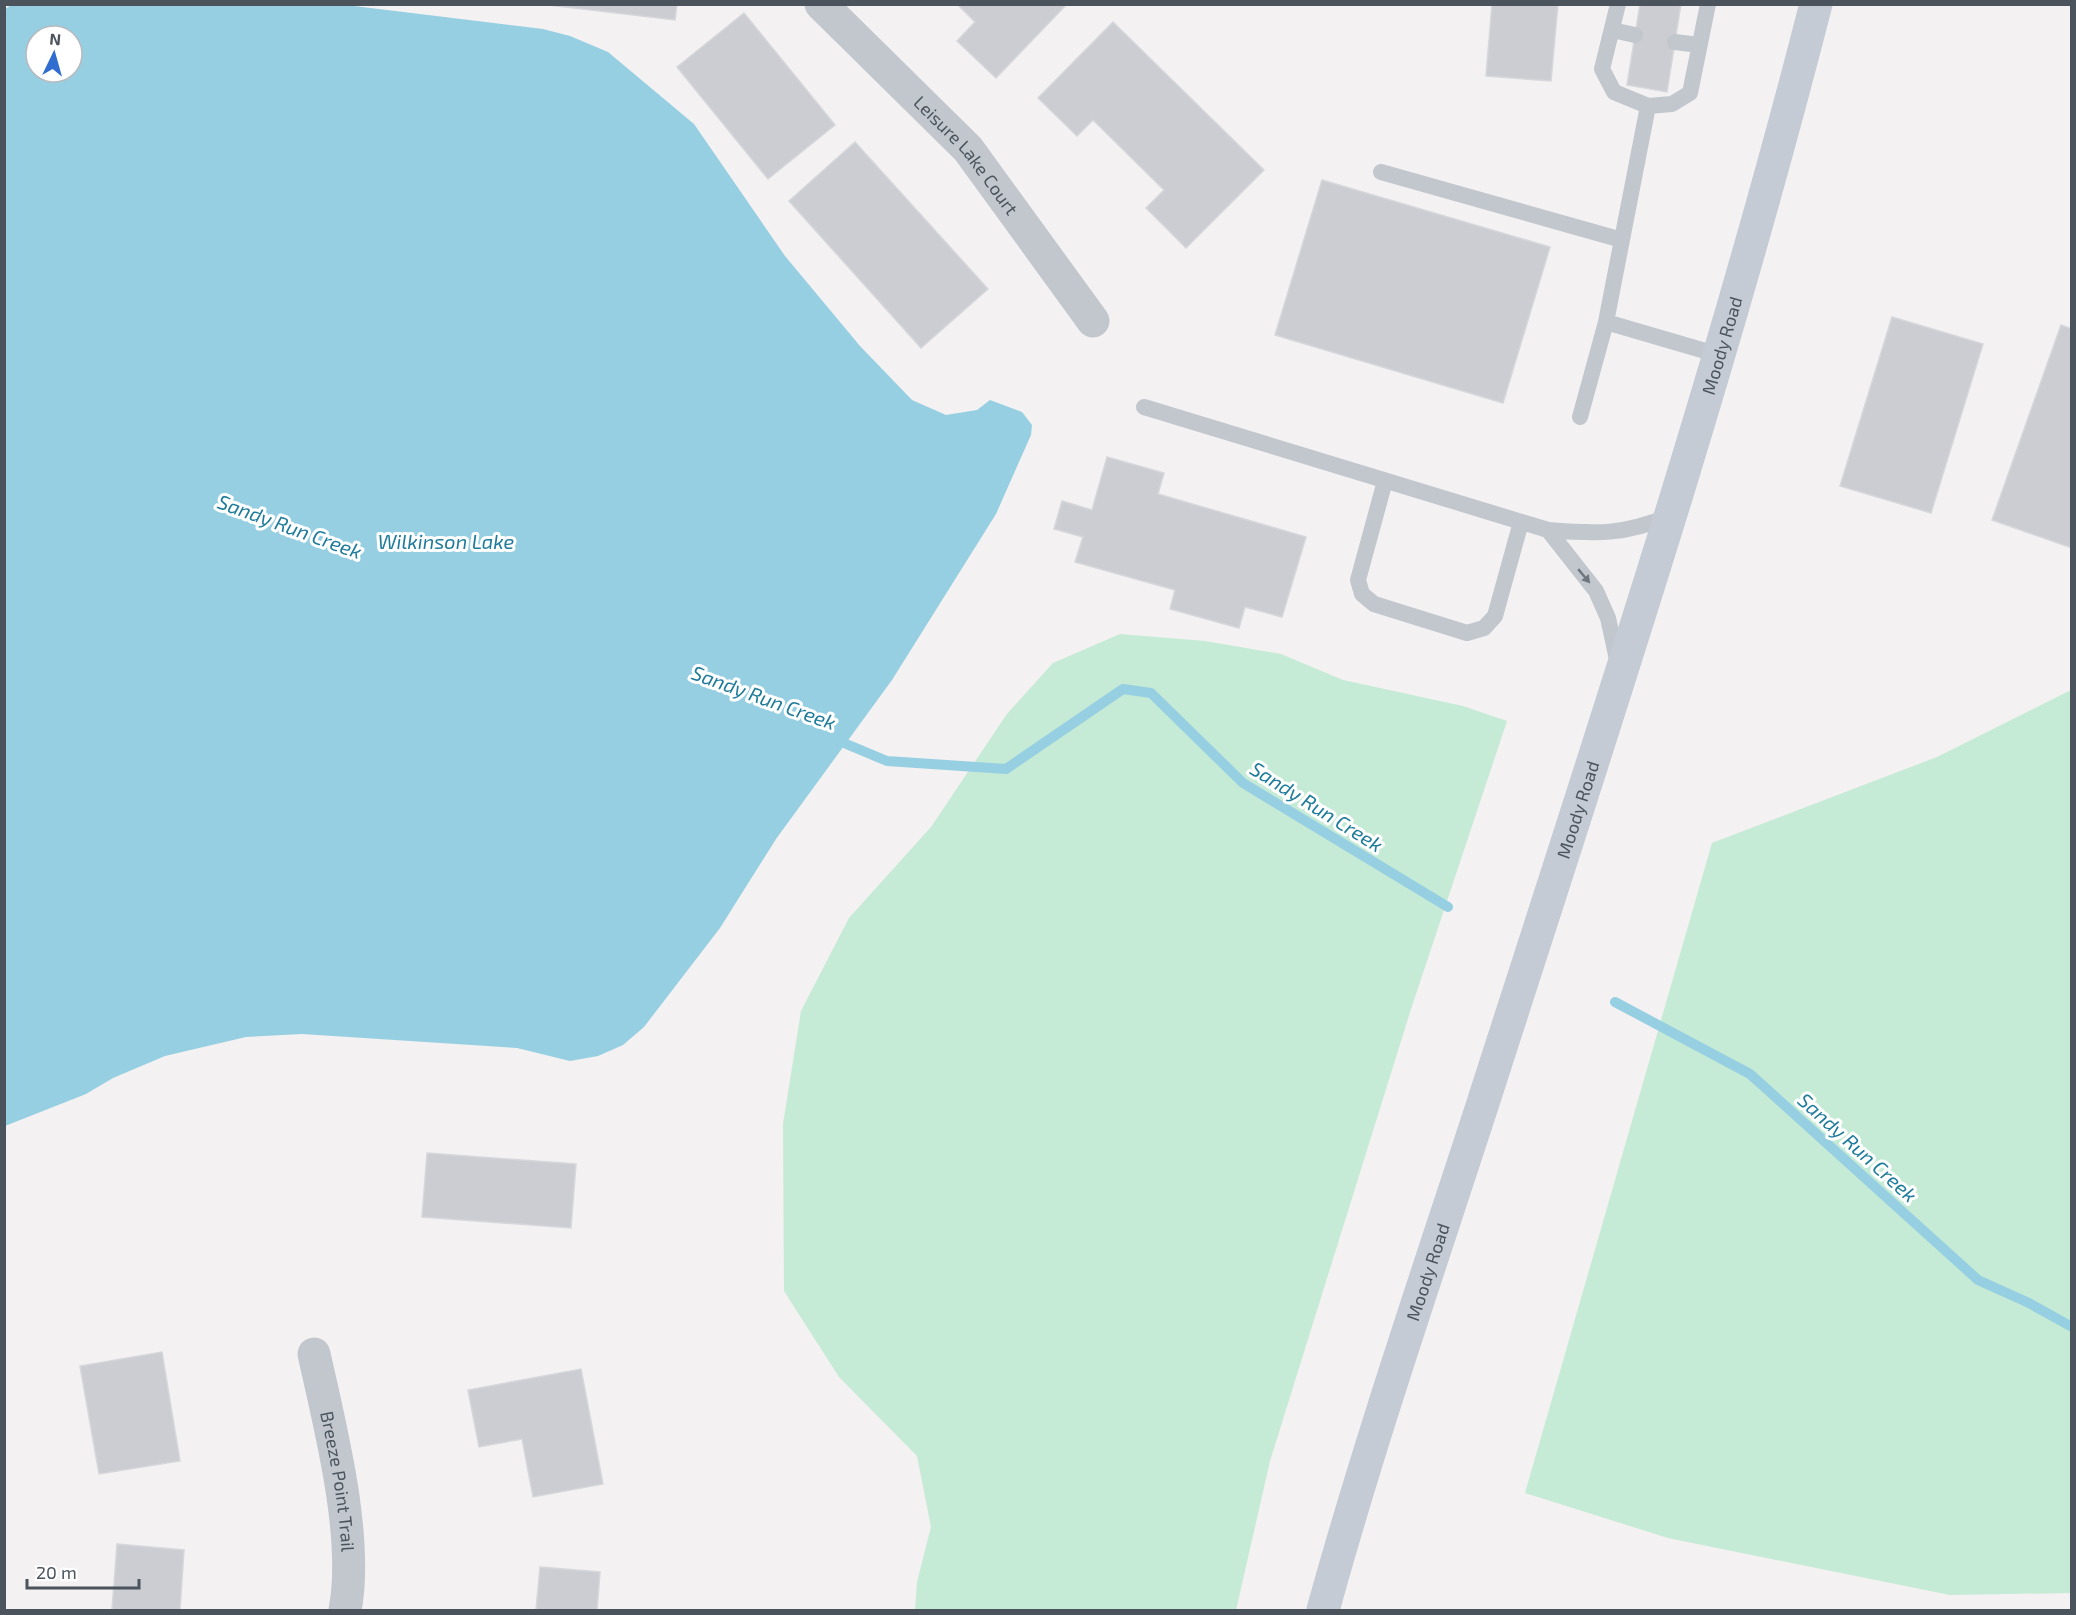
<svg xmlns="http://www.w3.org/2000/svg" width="2076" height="1615" viewBox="0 0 2076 1615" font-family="'Exo 2',sans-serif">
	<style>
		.green { fill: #c5ead5 }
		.water { fill: #97cfe2; fill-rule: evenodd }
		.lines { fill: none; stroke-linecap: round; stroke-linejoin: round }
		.stream { stroke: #97cfe2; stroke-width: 10 }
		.building { fill: #cbcdd2; stroke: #d5d7db; stroke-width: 1.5 }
		.service { stroke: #c1c7cd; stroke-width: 16 }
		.minor { stroke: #c1c7cd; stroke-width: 33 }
		.secondary { stroke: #c4cbd5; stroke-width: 33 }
		.oneway { fill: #6e767e }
		.labels { text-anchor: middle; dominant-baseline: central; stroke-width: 6; stroke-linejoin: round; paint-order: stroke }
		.street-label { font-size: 18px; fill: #4b535c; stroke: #fff }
		.water-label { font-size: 20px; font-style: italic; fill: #1e7b9b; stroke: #fff }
	</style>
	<rect width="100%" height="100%" fill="#f3f1f1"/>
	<!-- green -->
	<path class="green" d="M1120,634L1205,641L1281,654L1343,680L1463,706L1507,721L1411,1009L1270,1461L1236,1610H915L917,1582L931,1527L917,1456L839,1377L784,1291L783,1124L801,1011L849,918L931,827L1007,714L1053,663Z
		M2071,690V1593L1950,1595L1668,1538L1525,1493L1712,843L1937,757Z"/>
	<!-- water -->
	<path class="water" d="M11,5H346L543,29L570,36L608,52L694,124L785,256L860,346L912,400L946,415L977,410L990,400L1022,412L1032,425L1031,435L996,514L892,680L776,839L720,928L644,1027L623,1045L598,1056L570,1061L517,1048L302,1034L246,1037L165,1056L113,1078L86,1094L5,1126L4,10ZM36,36H72V72H36Z"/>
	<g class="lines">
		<!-- stream -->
		<path class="stream" d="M832,738L887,761L1006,769L1123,689L1151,693L1243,783L1448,907
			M1615,1002L1750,1074L1978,1280L2029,1303L2072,1327"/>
	</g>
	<!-- building -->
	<path class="building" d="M540,4H677L675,20Z
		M957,4H1067L996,78L957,41L975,22Z
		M1492,4H1558L1551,81L1486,76Z
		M1640,4H1681L1667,92L1627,85Z
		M744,13L835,125L768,179L677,67Z
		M1113,22L1264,170L1186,248L1146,208L1164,190L1093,120L1077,136L1038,98Z
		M855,142L988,289L921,348L789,201Z
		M1322,180L1550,247L1503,403L1275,335Z
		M1892,317L1983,344L1931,513L1840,486Z
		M2061,325L2072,329V548L1992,520Z
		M1107,457L1164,473L1158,494L1306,537L1282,617L1245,607L1239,628L1170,609L1175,590L1075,562L1083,537L1054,529L1062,501L1092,510Z
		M427,1153L576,1164L571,1228L422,1217Z
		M162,1352L180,1461L99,1474L80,1366Z
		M581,1369L603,1484L533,1497L522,1439L479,1447L468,1390Z
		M117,1544L184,1550L180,1610H112Z
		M540,1567L600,1572L597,1610H536Z"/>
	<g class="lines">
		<!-- service -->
		<path class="service" d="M1618,4L1602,69L1614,92L1648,106
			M1708,4L1690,93L1672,104L1648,106L1606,322L1719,355
			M1612,30L1635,35
			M1675,42L1699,45
			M1381,172L1622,240
			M1144,407L1548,530C1598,534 1623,535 1670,516
			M1580,417L1606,322
			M1385,481L1358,580L1362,594L1374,604L1467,633L1484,628L1495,616L1521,522
			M1548,530L1596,591L1608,618L1618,664"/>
		<!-- minor -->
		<g class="minor">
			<path id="s1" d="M821,4L968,149L1093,321"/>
			<path id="s2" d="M314,1354C330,1426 359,1538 345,1610"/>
		</g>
		<!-- secondary -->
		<path class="secondary" id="s3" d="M1323,1610C1370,1440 1428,1272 1483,1103C1600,739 1721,376 1816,4"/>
	</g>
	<!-- one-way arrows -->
	<defs><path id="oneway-solid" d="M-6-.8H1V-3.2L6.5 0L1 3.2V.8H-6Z" transform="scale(1.5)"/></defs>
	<use class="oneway" href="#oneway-solid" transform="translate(1584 576) rotate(50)"/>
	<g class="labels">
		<!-- street labels -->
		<g class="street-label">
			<text stroke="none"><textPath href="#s1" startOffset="210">Leisure Lake Court</textPath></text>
			<text stroke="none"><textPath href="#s3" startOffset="1326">Moody Road</textPath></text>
			<text stroke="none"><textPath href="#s3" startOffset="840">Moody Road</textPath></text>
			<text stroke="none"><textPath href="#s3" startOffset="354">Moody Road</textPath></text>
			<text stroke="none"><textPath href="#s2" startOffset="130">Breeze Point Trail</textPath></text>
		</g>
		<!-- water labels -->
		<g class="water-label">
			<text transform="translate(290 526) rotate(20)">Sandy Run Creek</text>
			<text x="446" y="541">Wilkinson Lake</text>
			<text transform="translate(764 697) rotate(20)">Sandy Run Creek</text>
			<text transform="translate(1317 806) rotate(32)">Sandy Run Creek</text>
			<text transform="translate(1858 1147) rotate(42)">Sandy Run Creek</text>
		</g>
	</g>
	<!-- border -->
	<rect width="2076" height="1615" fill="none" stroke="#4b535c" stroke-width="12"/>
	<!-- north arrow -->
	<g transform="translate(54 54) rotate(5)"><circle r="28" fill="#ffffff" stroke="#b7babe" stroke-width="1.5"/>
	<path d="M0-4.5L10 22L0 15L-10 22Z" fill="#306dce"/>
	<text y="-9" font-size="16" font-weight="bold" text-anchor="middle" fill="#4b535c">N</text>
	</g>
	<!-- scale -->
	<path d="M27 1579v9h112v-9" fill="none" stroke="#4b535c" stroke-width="3"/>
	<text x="36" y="1579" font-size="18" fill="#4b535c" stroke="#ffffff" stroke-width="4.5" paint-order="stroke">20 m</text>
</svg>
